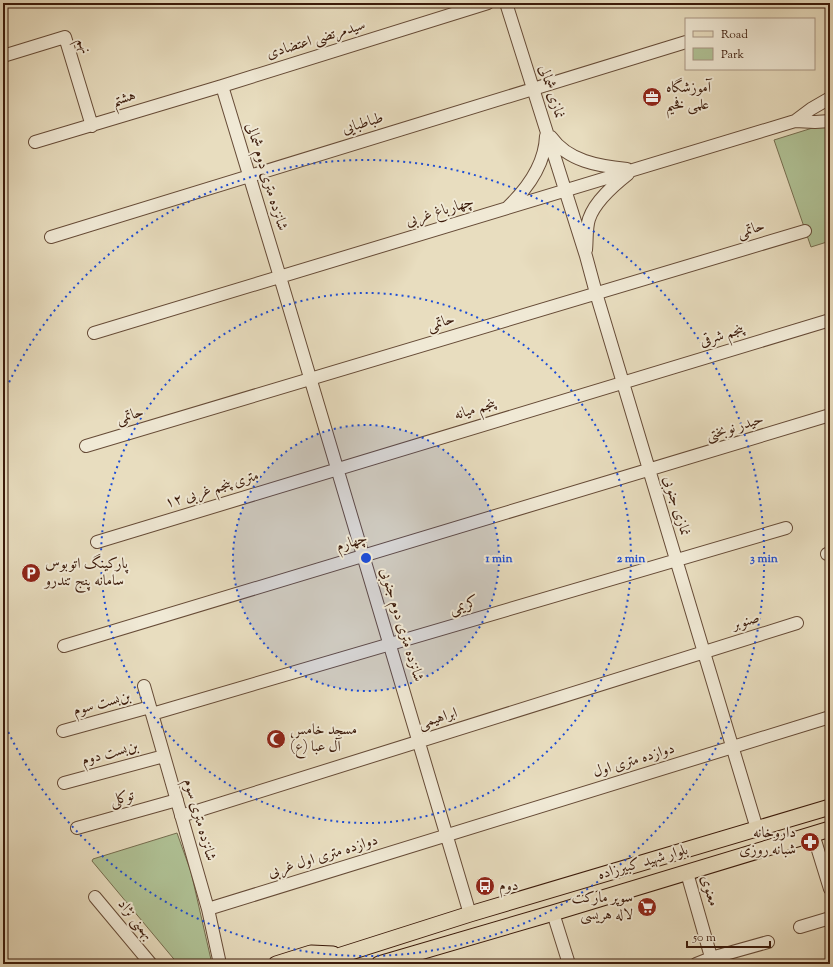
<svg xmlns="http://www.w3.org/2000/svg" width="833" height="967" viewBox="0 0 833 967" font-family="'Sorts Mill Goudy',Amiri,serif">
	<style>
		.green { fill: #b0c296; stroke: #766e50 }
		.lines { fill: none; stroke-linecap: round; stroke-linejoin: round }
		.minor-casing { stroke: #664b37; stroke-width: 14 }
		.major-casing { stroke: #3b1a0a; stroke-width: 17 }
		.minor { stroke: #f0e9d5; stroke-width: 12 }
		.major { stroke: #e8ddbf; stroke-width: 15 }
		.ring { fill: none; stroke: #1d4ed8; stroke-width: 2; stroke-dasharray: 2 4 }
		.labels { text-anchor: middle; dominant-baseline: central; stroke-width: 4; stroke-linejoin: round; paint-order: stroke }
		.street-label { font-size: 15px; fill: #3b1a0a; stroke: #f0e9d5 }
		.poi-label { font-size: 15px; fill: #3b1a0a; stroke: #f0e9d5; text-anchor: start }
		.centre { fill: #1d4ed8; stroke: #f0e9d5; stroke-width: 2 }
		.ring-label { font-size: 12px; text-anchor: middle; font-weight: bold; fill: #1d4ed8; stroke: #f0e9d5; stroke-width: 4; stroke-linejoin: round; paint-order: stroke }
	</style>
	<rect width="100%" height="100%" fill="#e8ddbf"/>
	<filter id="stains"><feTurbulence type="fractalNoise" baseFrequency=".005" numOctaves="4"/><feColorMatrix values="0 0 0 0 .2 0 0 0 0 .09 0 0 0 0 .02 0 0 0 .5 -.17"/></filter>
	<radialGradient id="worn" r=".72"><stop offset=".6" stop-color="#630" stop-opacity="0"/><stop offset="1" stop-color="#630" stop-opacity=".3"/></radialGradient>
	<!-- green -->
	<path class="green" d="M822,125H830V241L811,247L774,140Z
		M177,833L191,872L212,964H178L92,861L93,859Z"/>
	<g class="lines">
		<!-- minor casing -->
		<g class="minor-casing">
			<path id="minor" d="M506,3L586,256L596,293L757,829
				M3,56L65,37L92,126
				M222,86L280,277L470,914
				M795,121L811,109L830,98
				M551,137C568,161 598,166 627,169
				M35,142L222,86L488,3
				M507,208C527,189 545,164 546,136
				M51,237L686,42
				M586,250C587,241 586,228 589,219C595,201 614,185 628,174
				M94,333L795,121L815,122L830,121
				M86,446L805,231
				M97,542L830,320
				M827,554L830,553
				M64,646L830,415
				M144,686L208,909L220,964
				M152,714L786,528
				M63,731L150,707
				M64,783L164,756
				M181,816L797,623
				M77,828L177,800
				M813,834L830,889
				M687,873L713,964
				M95,897L151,964
				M208,909L830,717
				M553,913L569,964
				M800,927L830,918
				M696,964L711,958L768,942"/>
		</g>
		<!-- major casing -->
		<g class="major-casing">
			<path id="major" d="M276,964L311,953L333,954
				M313,964L470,914L830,807
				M379,964L553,913L830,829"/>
		</g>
		<!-- minor -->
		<use href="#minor" class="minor"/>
		<!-- major -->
		<use href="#major" class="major"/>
	</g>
	<!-- distance rings -->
	<circle cx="366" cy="558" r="133" fill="#1d4ed8" fill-opacity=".12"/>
	<g class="ring">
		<circle cx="366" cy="558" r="133"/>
		<circle cx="366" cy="558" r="265"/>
		<path d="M4 393A398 398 0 1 1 4 723"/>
	</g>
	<!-- icons -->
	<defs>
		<g id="office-disc" transform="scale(1)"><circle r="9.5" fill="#8f2418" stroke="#f0e9d5"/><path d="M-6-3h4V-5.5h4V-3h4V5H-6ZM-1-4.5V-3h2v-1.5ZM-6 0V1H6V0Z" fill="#fff"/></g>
		<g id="parking-disc" transform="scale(1)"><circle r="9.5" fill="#8f2418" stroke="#f0e9d5"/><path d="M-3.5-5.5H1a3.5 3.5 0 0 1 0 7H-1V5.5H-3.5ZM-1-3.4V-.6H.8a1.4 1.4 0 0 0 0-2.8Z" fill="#fff"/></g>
		<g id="mosque-disc" transform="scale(1)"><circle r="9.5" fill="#8f2418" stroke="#f0e9d5"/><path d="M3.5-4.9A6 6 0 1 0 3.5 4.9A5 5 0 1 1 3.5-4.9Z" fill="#fff"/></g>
		<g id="pharmacy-disc" transform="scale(1)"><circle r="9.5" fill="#8f2418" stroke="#f0e9d5"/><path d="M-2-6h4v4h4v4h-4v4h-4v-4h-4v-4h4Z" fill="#fff"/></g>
		<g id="bus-disc" transform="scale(1)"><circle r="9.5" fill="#8f2418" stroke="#f0e9d5"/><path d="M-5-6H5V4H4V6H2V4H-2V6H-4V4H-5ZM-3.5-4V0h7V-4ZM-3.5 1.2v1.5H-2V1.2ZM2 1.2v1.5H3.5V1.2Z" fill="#fff"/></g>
		<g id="supermarket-disc" transform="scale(1)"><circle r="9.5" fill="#8f2418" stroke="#f0e9d5"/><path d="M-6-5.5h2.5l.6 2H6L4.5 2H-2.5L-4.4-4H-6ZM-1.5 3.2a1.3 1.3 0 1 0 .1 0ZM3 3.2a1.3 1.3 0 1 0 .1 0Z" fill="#fff"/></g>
	</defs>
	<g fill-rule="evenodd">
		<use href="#office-disc" x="652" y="97"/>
		<use href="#parking-disc" x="31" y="573"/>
		<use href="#mosque-disc" x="276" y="739"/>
		<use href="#pharmacy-disc" x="810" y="842"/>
		<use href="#bus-disc" x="485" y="886"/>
		<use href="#supermarket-disc" x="647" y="907"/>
	</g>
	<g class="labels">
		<!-- street labels -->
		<g class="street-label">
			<text transform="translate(316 40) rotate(-17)">سیدمرتضی اعتضادی</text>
			<text transform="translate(83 46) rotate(70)">نهم</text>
			<text transform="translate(551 92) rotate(72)">نمازی شمالی</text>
			<text transform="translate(124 99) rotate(-17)">هشتم</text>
			<text transform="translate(363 124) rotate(-17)">طباطبایی</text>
			<text transform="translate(266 177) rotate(73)">شانزده متری دوم شمالی</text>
			<text transform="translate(440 212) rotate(-17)">چهارباغ غربی</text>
			<text transform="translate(751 230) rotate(-17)">حاتمی</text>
			<text transform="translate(441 323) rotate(-17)">حاتمی</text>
			<text transform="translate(722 336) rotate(-17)">پنجم شرقی</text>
			<text transform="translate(475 410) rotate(-17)">پنجم میانه</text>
			<text transform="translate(130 416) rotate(-17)">حاتمی</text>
			<text transform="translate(735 428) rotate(-17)">حیدر نوبختی</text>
			<text transform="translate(212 490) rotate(-17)">۱۲ متری پنجم غربی</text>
			<text transform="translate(676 506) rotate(73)">نمازی جنوبی</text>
			<text transform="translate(352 543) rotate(-17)">چهارم</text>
			<text transform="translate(464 606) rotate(-16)">کریمی</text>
			<text transform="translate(746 622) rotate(-17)">صنوبر</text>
			<text transform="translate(401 625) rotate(73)">شانزده متری دوم جنوبی</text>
			<text transform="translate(102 704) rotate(-15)">بن‌بست سوم</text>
			<text transform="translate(438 719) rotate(-17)">ابراهیمی</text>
			<text transform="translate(110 754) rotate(-15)">بن‌بست دوم</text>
			<text transform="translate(634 761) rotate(-17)">دوازده متری اول</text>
			<text transform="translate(122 799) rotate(-16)">توکلی</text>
			<text transform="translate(199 820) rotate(74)">شانزده متری سوم</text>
			<text transform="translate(323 857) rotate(-17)">دوازده متری اول غربی</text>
			<text transform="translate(643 863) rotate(-16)">بلوار شهید کبیرزاده</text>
			<text transform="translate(709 891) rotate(74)">معنوی</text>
			<text transform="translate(135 920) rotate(51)">بهمنی نژاد</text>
		</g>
		<!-- poi labels -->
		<g class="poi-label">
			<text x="666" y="88">آموزشگاه<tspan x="666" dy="17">علمی فخیم</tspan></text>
			<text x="45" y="564">پارکینگ اتوبوس<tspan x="45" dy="17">سامانه پنج تندرو</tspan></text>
			<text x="290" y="730">مسجد خامس<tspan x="290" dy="17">آل عبا (ع)</tspan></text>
			<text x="796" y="833" text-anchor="end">داروخانه<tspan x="796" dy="17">شبانه روزی</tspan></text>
			<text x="499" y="886">دوم</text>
			<text x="633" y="898" text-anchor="end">سوپر مارکت<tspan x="633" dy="17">لاله هریسی</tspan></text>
		</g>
	</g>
	<circle cx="366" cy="558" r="6" class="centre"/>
	<g class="ring-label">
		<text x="499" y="562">1 min</text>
		<text x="631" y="562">2 min</text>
		<text x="764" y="562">3 min</text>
	</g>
	<!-- margin -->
	<rect width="833" height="967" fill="none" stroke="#e8ddbf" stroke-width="16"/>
	<rect x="4" y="4" width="825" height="959" fill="none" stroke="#3b1a0a" stroke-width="2"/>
	<rect x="8" y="8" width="817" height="951" fill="none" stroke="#3b1a0a"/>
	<!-- legend -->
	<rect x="685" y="18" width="130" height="52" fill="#f0e9d5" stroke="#a89684"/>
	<rect x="693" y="31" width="20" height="6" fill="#e8ddbf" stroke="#a89684"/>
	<text x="721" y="38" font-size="12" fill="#3b1a0a">Road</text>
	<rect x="693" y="48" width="20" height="12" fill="#b0c296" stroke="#a89684"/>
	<text x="721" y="58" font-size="12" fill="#3b1a0a">Park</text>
	<!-- scale -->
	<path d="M687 941v6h83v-6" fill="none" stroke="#3b1a0a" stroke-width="2"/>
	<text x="693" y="941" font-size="12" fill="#3b1a0a" stroke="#f0e9d5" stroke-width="3" paint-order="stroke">50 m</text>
	<rect width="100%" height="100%" filter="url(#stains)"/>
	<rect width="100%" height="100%" fill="url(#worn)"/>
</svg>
